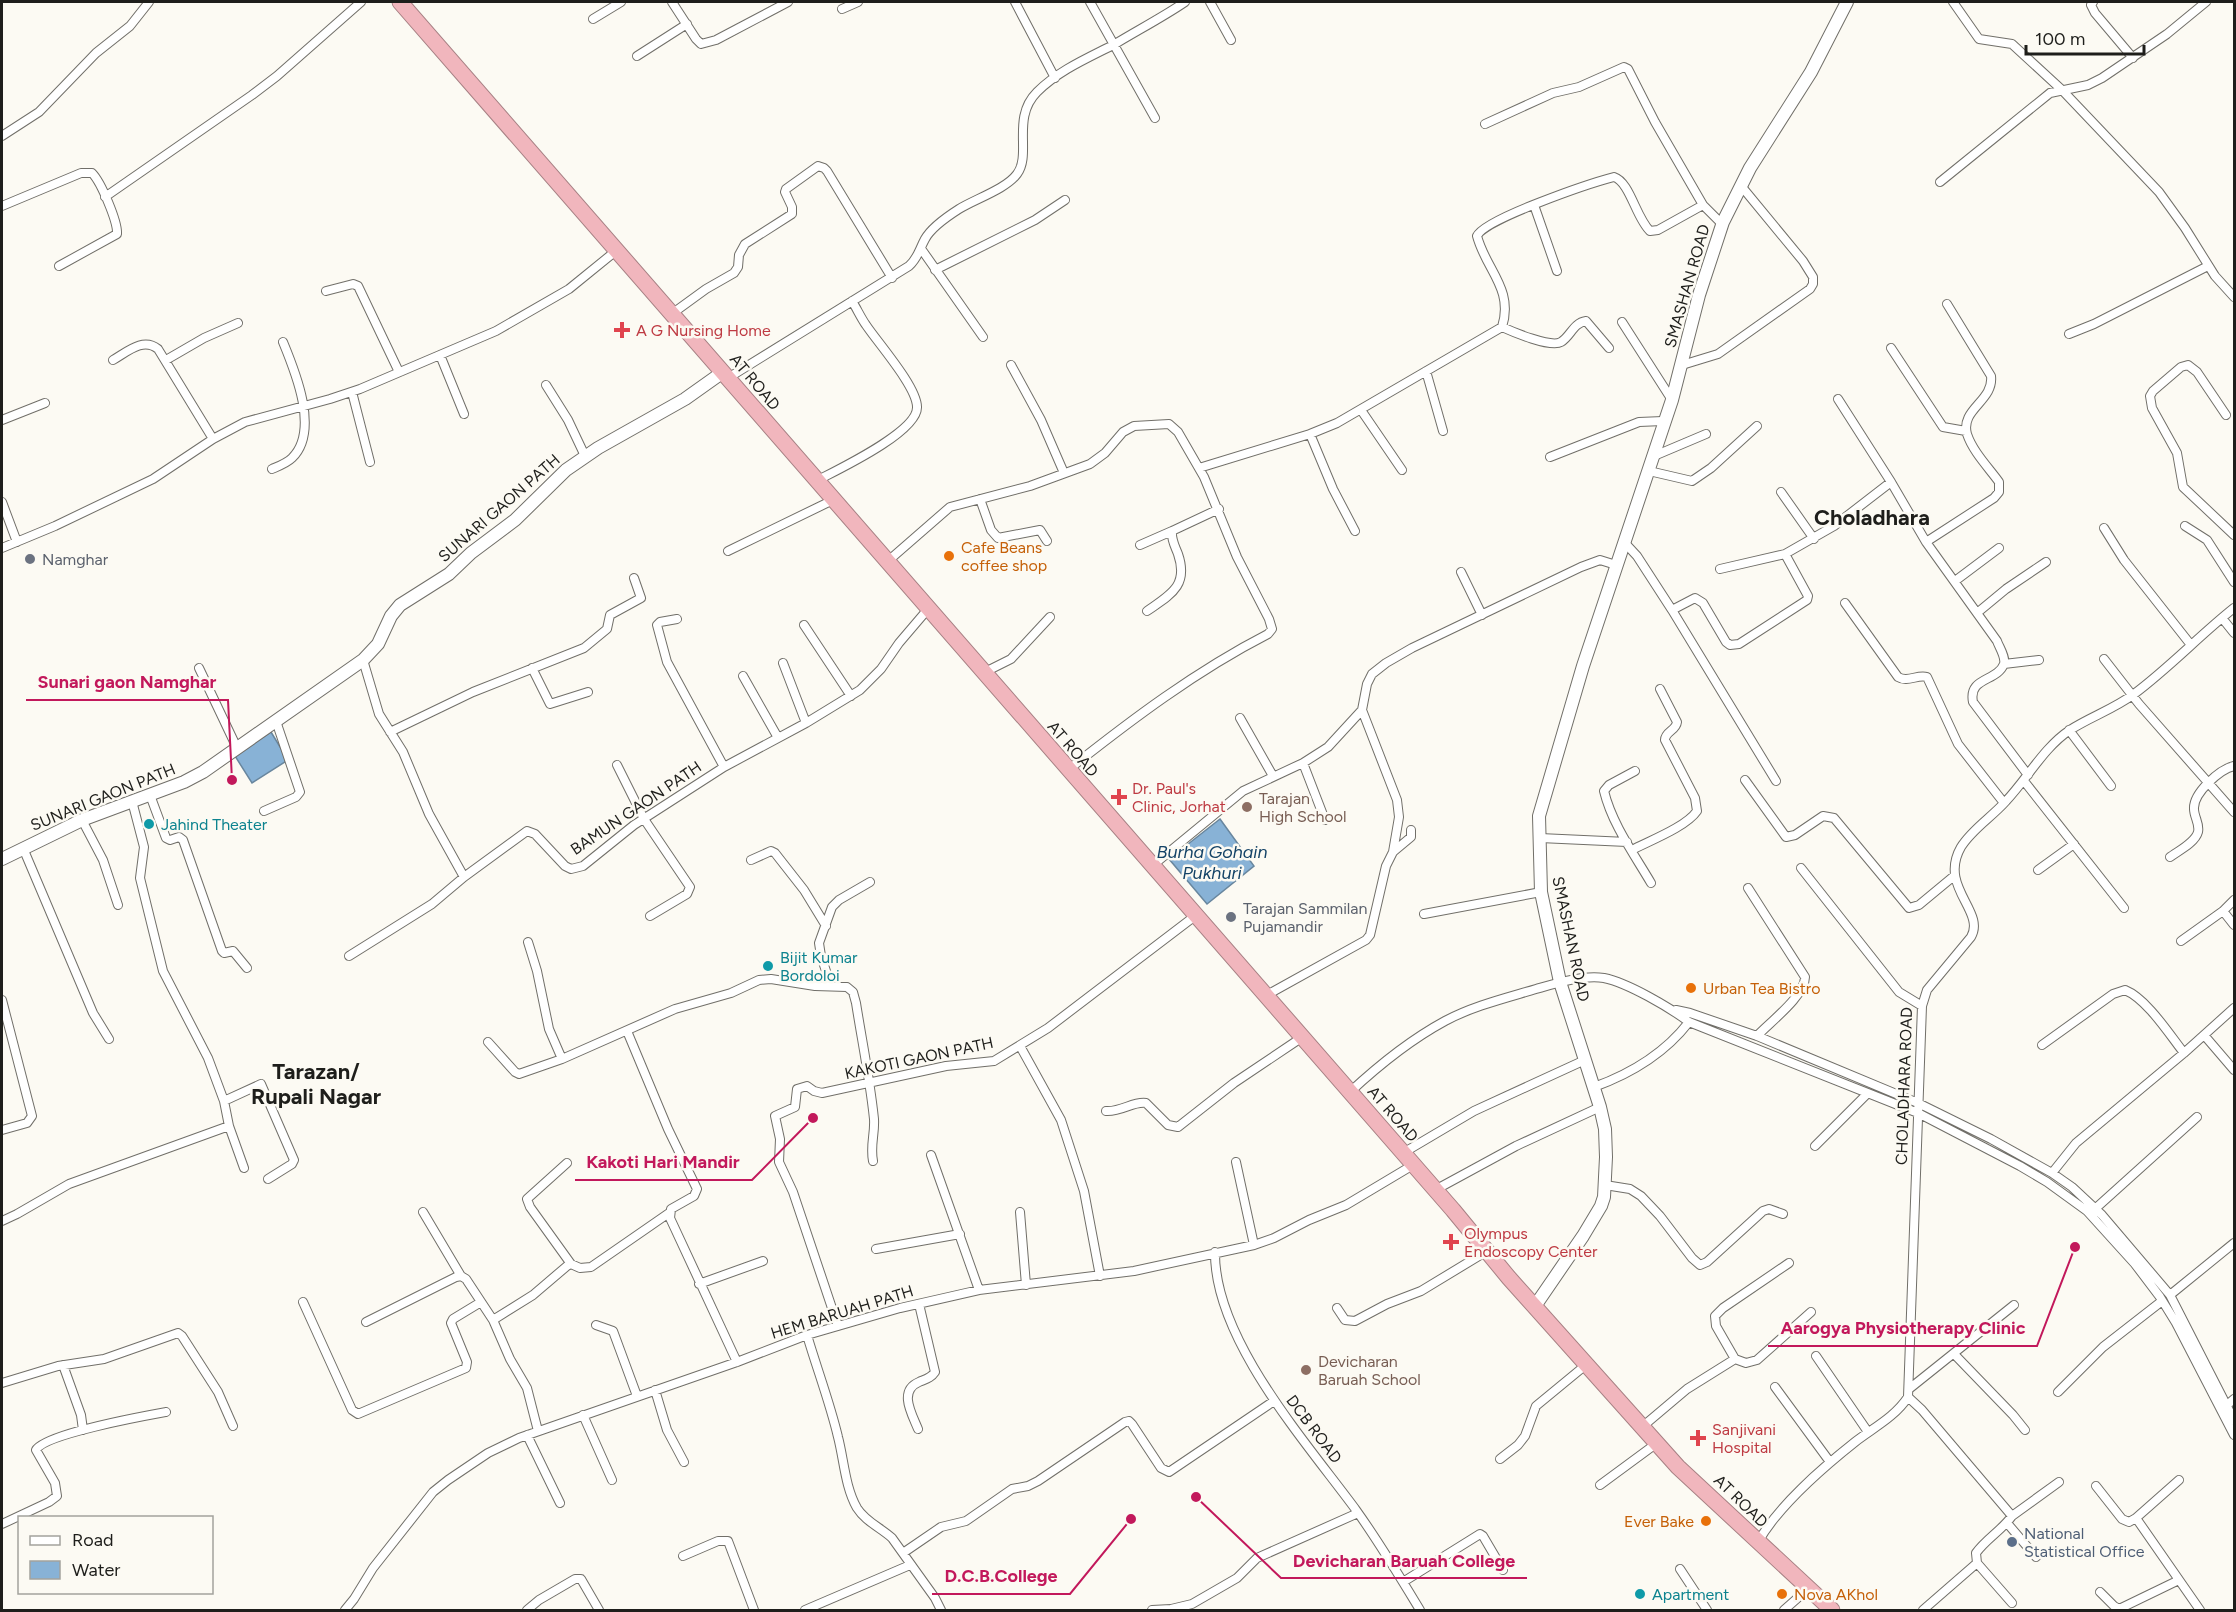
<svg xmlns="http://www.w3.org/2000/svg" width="2236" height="1612" viewBox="0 0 2236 1612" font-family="Figtree,sans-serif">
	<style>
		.water { fill: #88b2d6; stroke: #68869e; stroke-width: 1.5 }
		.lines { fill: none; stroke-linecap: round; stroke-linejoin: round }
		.street-casing { stroke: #716f69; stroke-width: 10 }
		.secondary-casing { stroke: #716f69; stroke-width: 14 }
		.highway-casing { stroke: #a78184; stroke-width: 17 }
		.street { stroke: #fff; stroke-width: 8 }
		.secondary { stroke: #fff; stroke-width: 12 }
		.highway { stroke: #f1b6bd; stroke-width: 15 }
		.health-dot { fill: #e0444e; stroke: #fcfaf3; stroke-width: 2 }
		.food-dot { fill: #e8710a; stroke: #fcfaf3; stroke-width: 2 }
		.worship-dot { fill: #6b7280; stroke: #fcfaf3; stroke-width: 2 }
		.education-dot { fill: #8d6e63; stroke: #fcfaf3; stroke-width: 2 }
		.culture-dot { fill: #0f9aa8; stroke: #fcfaf3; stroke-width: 2 }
		.service-dot { fill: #5c6f8a; stroke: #fcfaf3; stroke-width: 2 }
		.labels { text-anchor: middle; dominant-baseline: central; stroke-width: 5; stroke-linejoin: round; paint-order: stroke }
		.street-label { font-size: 16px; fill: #1e1e1b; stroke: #fcfaf3 }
		.health-label { font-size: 16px; fill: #be3a42; stroke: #fcfaf3; text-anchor: start }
		.food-label { font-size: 16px; fill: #c56008; stroke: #fcfaf3; text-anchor: start }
		.worship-label { font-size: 16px; fill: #5b616d; stroke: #fcfaf3; text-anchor: start }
		.education-label { font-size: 16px; fill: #785e54; stroke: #fcfaf3; text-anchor: start }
		.culture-label { font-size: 16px; fill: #0d838f; stroke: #fcfaf3; text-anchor: start }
		.service-label { font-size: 16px; fill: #4e5e75; stroke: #fcfaf3; text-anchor: start }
		.water-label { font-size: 18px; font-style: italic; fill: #144367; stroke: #fcfaf3 }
		.district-label { font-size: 22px; font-weight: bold; fill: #1e1e1b; stroke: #fcfaf3 }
		.leader { fill: none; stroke: #c2185b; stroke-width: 2 }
		.callout-dot { fill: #c2185b; stroke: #fcfaf3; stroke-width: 2 }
		.callout-label { font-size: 18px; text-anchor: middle; font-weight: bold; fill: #c2185b; stroke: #fcfaf3; stroke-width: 5; stroke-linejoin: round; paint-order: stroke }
	</style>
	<rect width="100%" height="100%" fill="#fcfaf3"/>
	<!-- water -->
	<path class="water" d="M271,732L288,760L252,783L235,756Z
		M1220,819L1254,866L1207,904L1169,859Z"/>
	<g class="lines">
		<!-- street casing -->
		<g class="street-casing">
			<path id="street" d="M672,2L696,39L701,44L716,40L788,2
				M1015,2L1055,78
				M1090,2L1155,118
				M1210,2L1231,40
				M1953,2L1979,39L2012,44L2062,90L2159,192L2185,228L2215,276L2234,297
				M2093,2L2091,5L2095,13L2133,58
				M842,9L858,2
				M593,19L621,2
				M637,56L687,24
				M1485,124L1553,93L1579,87L1624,67L1628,69L1655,122L1703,205
				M2,136L39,112L96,53L130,26L149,2
				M1940,182L2050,93L2088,85L2102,78L2167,34L2206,2
				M105,197L252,95L277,76L361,2
				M1534,205L1557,271
				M2,206L81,173H92C101,182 118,222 117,234L59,266
				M922,250L983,337
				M935,270L1035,220L1065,200
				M326,291L353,284L358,286L399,372
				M673,313L706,289L734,273L738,267L739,255L745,244L792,214V207L785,192L786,189L818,166L824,168L827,171L892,278
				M1622,322L1672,400
				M1502,327C1513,332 1551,348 1561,342C1571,336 1573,323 1586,321L1609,348
				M2069,334L2094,324L2208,266
				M1891,348L1943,427L1966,431
				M440,355L464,414
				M113,360C127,352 143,337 158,349L213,439
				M166,360L204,338L238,323
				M1011,365L1041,420L1064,473
				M1682,365L1718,354L1810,289L1813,284V277L1803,261L1742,187
				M1426,371L1443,431
				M728,378L909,266C918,258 919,250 925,239C931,228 948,216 959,209C975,199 1006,189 1017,174C1032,154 1011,118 1037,92C1059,70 1088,58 1115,44C1138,30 1163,17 1185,2
				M546,385L568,420L585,456
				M352,392L370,462
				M1838,399L1891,482L1926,542L1997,641C1999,647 2006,657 2004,664C1997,682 1968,677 1973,702L2028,775
				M1361,410L1402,470
				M2226,415L2197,372L2188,365L2181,367L2153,391L2150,396L2152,408L2177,453L2183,487L2234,535
				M2,420L45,403
				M1310,434L1333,489L1355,531
				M1654,456L1706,434
				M1550,457L1639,422L1663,421
				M1199,468L1310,434L1337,423L1502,327C1514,289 1486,270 1477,236C1484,219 1591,183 1614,177C1630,182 1636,218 1650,231L1658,230L1703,205L1722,224
				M272,469C279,466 287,463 292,458C320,431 295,371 283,342
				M1649,471L1692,481L1711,468L1757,426
				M816,481C837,470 918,432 917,407C917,387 878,343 866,325C861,318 857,309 852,301
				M1781,492L1814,539
				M980,499L991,530L998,538L1040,530L1047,541
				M2,502L17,542
				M2185,526L2207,540L2234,582
				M2104,528L2124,560L2191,645
				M1624,542L1637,556L1672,610L1776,781
				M1926,542L1994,498L1999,492V482C1989,468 1973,452 1967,434C1960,409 1994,401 1991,376L1947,304
				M1140,545L1172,531
				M2,548L55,526L153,479L213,439L245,422L330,399L360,389L496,331L569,289L617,250
				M728,551L833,500
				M888,561L950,507L1030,486L1090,464L1105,453L1123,432L1134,426L1169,424L1178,432L1204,477L1237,557L1269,619L1272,629L1268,634C1196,671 1131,720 1068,770
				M1720,569L1785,554L1834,526L1891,482
				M1461,572L1482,615
				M1955,581L1999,548
				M1845,603L1898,677C1908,683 1917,674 1927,677L1958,744L2004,803
				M1672,610L1695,598L1703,603L1726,642L1730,645L1739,644L1807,600L1808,596L1785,554
				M1147,611C1170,595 1189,586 1178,554C1175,546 1171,540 1172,531L1219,509
				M1977,613L2006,589L2046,562
				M2222,618L2234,633
				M677,619L660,622L657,625L667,662L724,767
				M804,625L851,696
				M2104,659L2139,704L2234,812
				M363,660L379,714L403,752L429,814L464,877L527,831L535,834L565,866L571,869L583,866L634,825L724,767L806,723L860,690L881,669L899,643L928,609
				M783,663L806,723
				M2004,664L2039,660
				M199,668L237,748
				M532,668L550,704L588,692
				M983,673L1011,659L1050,617
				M743,676L777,736
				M1362,710L1397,800L1399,817L1393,852
				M1240,718L1273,776
				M2069,730L2111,786
				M390,732L473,692L584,648L607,629L610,615L641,598L634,578
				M1303,763L1325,820
				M617,765L644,819L690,887L687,894L650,916
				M1635,771L1609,785L1604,791C1612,824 1634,854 1651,883
				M1745,780L1786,837L1795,835L1823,816L1834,818L1909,908L1919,905L1954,876
				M2024,781L2124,908
				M150,795L166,838L170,840L179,837L183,840L222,951L224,953L233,951L247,968
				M132,801L144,847L140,878L163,971L208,1058L224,1101L229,1126L244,1168
				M264,811L296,797L300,792L276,721
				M82,820L103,860L118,905
				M1540,838L1627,842
				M23,848L93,1013L109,1039
				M1632,850C1649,841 1686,827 1697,811L1695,798L1665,740C1665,731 1676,731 1677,722L1660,689
				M2170,857C2178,851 2195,843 2198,832C2200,824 2194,817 2194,809C2193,793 2220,769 2234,766
				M751,860L771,851L775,853L804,890L826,926
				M1152,866L1243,791L1303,763L1328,747L1362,710L1367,684L1372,674L1386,663L1412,648L1581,567L1600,560L1616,565
				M1801,868L1899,992L1922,1006
				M2038,870L2074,844
				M1748,888L1805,977C1805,996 1770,1022 1757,1036
				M2234,900L2223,911L2234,925
				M1424,914L1541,892
				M2181,941L2223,911
				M528,942L537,971L549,1029L562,1059
				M349,956L432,904L464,877
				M831,986L821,956L819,943L832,907L839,900L870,882
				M1265,996L1366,940L1370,935L1386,866L1393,852L1411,837V830
				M2,1000L32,1116L27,1123L2,1130
				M1676,1010L1690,1013L1757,1036L1918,1103L1991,1139L2052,1173L2072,1187L2102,1215L2170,1295L2234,1420
				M627,1031L668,1129L697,1189L694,1196L671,1209L670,1218L737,1362
				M2204,1035L2234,1070
				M488,1042L515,1072L519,1074L562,1059L675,1009L731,993L759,980L771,979L815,986L847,987L853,992L856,1003C862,1041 870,1080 874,1119C875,1134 870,1145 873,1161
				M2042,1045L2113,994L2125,990C2147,999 2169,1034 2184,1053
				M1020,1046L1061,1120L1084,1191L1100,1276
				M1594,1087C1630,1074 1665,1053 1689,1022
				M1350,1092C1379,1065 1410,1040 1445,1021C1473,1006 1506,998 1536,989C1557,983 1582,975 1604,978C1628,983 1669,1007 1689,1022L1918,1113L2020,1166L2047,1182L2087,1211L2135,1264L2160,1297L2176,1323L2234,1435
				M224,1101L261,1084L294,1160L292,1164L268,1179
				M1106,1111C1122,1112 1133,1101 1146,1103L1168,1125L1178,1127L1234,1083L1301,1038
				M1815,1146L1867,1094
				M1403,1153L1474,1111L1585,1060
				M931,1155L979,1290
				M1236,1162L1254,1245
				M567,1163L527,1199L530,1207L571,1264
				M2052,1173L2076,1143L2184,1053L2234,1008
				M1605,1185L1630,1189L1641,1196L1660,1216L1692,1258L1700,1265L1707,1262L1763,1211L1769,1209L1783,1214
				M1435,1190L1516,1146L1600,1107
				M2096,1208L2197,1117
				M423,1212L461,1276
				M1020,1212L1026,1285
				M2,1221L17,1214L69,1184L229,1126
				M876,1249L960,1234
				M1215,1252C1214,1339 1306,1442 1356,1510C1379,1542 1400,1577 1420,1610
				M699,1284L763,1261
				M2170,1295L2234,1243
				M303,1302L352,1410L358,1414L466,1368L467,1362L451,1323L453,1319L481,1302
				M1337,1308L1345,1320L1355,1321L1387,1304L1421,1291L1487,1251
				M493,1320L533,1295L567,1266L571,1264L580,1268L591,1267L669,1213
				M366,1322L456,1277L461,1276L466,1279L493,1320L510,1359L527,1388L538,1431
				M596,1325L613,1331L637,1396
				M838,1326L793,1192L779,1162L780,1139L775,1116L795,1107L797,1089L807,1086L814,1091L822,1093L946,1066L994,1061L1048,1028L1195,916
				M807,1335C817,1369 830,1403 838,1437C844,1460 845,1487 857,1508C865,1521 881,1528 892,1538L935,1598L941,1610
				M1955,1355L2013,1415L2025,1430
				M1816,1356L1868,1432
				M1735,1359L1716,1326L1715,1316L1723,1308L1789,1263
				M63,1365L81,1415L83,1430
				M2,1383L58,1366L104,1359L178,1333L182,1336L218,1392L233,1426
				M1775,1387L1830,1462
				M1909,1389L2014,1305
				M655,1390L667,1430L684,1462
				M2058,1392L2103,1347L2162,1301
				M1908,1397L1922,1410L2012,1516
				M2227,1405L2234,1399
				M583,1415L612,1480
				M1642,1427L1687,1389L1735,1359L1746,1363L1757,1360L1811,1312
				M918,1429C912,1414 898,1391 919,1382C926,1379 931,1378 935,1372L919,1304
				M527,1435L560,1503
				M1500,1459L1518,1445L1525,1436L1536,1406L1587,1364
				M1600,1485L1657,1443
				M2096,1486L2122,1519L2129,1522L2136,1518L2179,1480
				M2136,1518L2200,1610
				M2007,1523L2036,1557
				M2,1524L49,1502L57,1496L55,1483L36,1450C44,1434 144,1416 166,1412
				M1758,1542C1779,1505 1821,1469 1855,1442C1873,1428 1895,1417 1908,1397L1922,1006L1927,990L1971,937C1986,911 1938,887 1961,847C1972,829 1992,817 2006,801C2027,779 2044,747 2070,730C2090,717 2114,709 2134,694C2169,668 2200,635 2234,608
				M903,1553L941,1527L966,1521L1012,1489L1028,1486L1038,1481L1125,1422L1129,1421L1132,1424L1161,1468L1169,1472L1274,1401
				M683,1556L718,1541H728L754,1610
				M1680,1569L1707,1610
				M1403,1582L1480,1534L1483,1536L1503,1570
				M2100,1592L2114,1606L2119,1609L2179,1580
				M2012,1603L1977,1563L1976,1553C1986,1539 2002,1530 2012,1516L2059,1482
				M345,1610L354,1599L373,1568L433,1492L448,1480L488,1453L519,1438L737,1362L807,1335L900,1308L979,1290L1134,1271L1254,1245L1274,1238L1309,1220L1346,1205L1413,1165
				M527,1610L539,1600L575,1579H581L599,1610
				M805,1610L910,1565
				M1152,1610L1171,1609L1192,1604L1237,1578L1257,1558L1358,1513
				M1784,1610L1809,1588
				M1923,1610L1977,1563"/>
		</g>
		<!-- secondary casing -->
		<g class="secondary-casing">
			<path id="secondary" d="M2,859L82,820L184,782L203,772L363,660L378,644L391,616L400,605L449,574L471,553L515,520L566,470L598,448L685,399L723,372
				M1535,1306L1583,1236L1601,1206L1604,1197L1606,1157L1605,1129L1600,1107L1560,982L1541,892L1539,816L1583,666L1672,400L1699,295L1723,222L1750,168L1811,72L1847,2"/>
		</g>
		<!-- highway casing -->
		<g class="highway-casing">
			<path id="highway" d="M400,2L1453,1210L1509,1278L1678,1467L1832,1610"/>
		</g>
		<!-- street -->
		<use href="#street" class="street"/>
		<!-- secondary -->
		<use href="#secondary" class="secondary"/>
		<!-- highway -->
		<use href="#highway" class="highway"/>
	</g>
	<!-- markers -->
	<g class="health-dot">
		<path d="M619 321h6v6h6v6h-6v6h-6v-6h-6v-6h6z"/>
		<path d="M1116 788h6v6h6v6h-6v6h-6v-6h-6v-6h6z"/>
		<path d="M1448 1233h6v6h6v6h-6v6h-6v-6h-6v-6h6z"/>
		<path d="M1695 1429h6v6h6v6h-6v6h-6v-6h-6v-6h6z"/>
	</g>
	<g class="food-dot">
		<circle cx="949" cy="556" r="6"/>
		<circle cx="1691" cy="988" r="6"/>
		<circle cx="1706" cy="1521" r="6"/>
		<circle cx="1782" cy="1594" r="6"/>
	</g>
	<g class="worship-dot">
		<circle cx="30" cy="559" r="6"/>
		<circle cx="1231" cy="917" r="6"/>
	</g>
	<g class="education-dot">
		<circle cx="1247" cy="807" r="6"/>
		<circle cx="1306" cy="1370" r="6"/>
	</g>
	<g class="culture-dot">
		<circle cx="149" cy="824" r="6"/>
		<circle cx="768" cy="966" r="6"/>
		<circle cx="1640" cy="1594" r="6"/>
	</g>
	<circle class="service-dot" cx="2012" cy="1542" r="6"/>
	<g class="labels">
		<!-- street labels -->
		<g class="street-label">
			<text transform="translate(1687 286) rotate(-74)">SMASHAN ROAD</text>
			<text transform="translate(755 382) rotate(50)">AT ROAD</text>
			<text transform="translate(499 508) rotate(-41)">SUNARI GAON PATH</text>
			<text transform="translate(1073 749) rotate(49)">AT ROAD</text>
			<text transform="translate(103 797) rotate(-22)">SUNARI GAON PATH</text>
			<text transform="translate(636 808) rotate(-34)">BAMUN GAON PATH</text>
			<text transform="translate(1571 939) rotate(78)">SMASHAN ROAD</text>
			<text transform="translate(919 1058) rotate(-12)">KAKOTI GAON PATH</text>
			<text transform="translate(1904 1086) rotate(-88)">CHOLADHARA ROAD</text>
			<text transform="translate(1393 1114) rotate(49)">AT ROAD</text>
			<text transform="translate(842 1312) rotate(-17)">HEM BARUAH PATH</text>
			<text transform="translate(1314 1429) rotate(53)">DCB ROAD</text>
			<text transform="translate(1741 1501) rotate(44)">AT ROAD</text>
		</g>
		<!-- health labels -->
		<g class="health-label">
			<text x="636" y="330">A G Nursing Home</text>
			<text x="1132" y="788">Dr. Paul's<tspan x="1132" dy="18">Clinic, Jorhat</tspan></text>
			<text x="1464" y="1233">Olympus<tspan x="1464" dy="18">Endoscopy Center</tspan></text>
			<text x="1712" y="1429">Sanjivani<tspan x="1712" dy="18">Hospital</tspan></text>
		</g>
		<!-- food labels -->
		<g class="food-label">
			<text x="961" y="547">Cafe Beans<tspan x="961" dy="18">coffee shop</tspan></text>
			<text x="1703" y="988">Urban Tea Bistro</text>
			<text x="1694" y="1521" text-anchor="end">Ever Bake</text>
			<text x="1794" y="1594">Nova AKhol</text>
		</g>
		<!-- worship labels -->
		<g class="worship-label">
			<text x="42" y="559">Namghar</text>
			<text x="1243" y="908">Tarajan Sammilan<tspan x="1243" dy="18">Pujamandir</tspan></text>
		</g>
		<!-- education labels -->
		<g class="education-label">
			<text x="1259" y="798">Tarajan<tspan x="1259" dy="18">High School</tspan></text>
			<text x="1318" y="1361">Devicharan<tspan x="1318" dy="18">Baruah School</tspan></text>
		</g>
		<!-- culture labels -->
		<g class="culture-label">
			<text x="161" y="824">Jahind Theater</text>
			<text x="780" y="957">Bijit Kumar<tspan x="780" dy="18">Bordoloi</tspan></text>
			<text x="1652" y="1594">Apartment</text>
		</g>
		<!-- service labels -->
		<g class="service-label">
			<text x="2024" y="1533">National<tspan x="2024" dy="18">Statistical Office</tspan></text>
		</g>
		<!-- water labels -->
		<g class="water-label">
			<text x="1212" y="852">Burha Gohain<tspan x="1212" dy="21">Pukhuri</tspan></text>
		</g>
		<!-- district labels -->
		<g class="district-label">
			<text x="1872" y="517">Choladhara</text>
			<text x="316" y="1071">Tarazan/<tspan x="316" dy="25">Rupali Nagar</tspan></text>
		</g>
	</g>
	<!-- callouts -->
	<path class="leader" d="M232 780L228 700H26M813 1118L752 1180H575M2075 1247L2037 1346H1768M1196 1497L1281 1578H1527M1131 1519L1070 1594H932"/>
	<g class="callout-dot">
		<circle cx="232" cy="780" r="6"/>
		<circle cx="813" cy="1118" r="6"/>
		<circle cx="2075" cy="1247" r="6"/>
		<circle cx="1196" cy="1497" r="6"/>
		<circle cx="1131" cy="1519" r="6"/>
	</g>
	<g class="callout-label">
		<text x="127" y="688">Sunari gaon Namghar</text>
		<text x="663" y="1168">Kakoti Hari Mandir</text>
		<text x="1903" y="1334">Aarogya Physiotherapy Clinic</text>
		<text x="1404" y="1567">Devicharan Baruah College</text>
		<text x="1001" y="1582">D.C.B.College</text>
	</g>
	<!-- border -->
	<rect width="2236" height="1612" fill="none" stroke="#1e1e1b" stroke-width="6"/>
	<!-- legend -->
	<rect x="18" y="1516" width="195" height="78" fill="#fcfaf3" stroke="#a3a29d" stroke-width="1.5"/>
	<rect x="30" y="1536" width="30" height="9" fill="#ffffff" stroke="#a3a29d" stroke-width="1.5"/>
	<text x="72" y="1546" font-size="18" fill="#1e1e1b">Road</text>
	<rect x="30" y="1561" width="30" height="18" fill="#88b2d6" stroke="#a3a29d" stroke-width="1.5"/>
	<text x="72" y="1576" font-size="18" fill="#1e1e1b">Water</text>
	<!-- scale -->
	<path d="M2026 45v9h118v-9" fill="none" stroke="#1e1e1b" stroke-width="3"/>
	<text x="2035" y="45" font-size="18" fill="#1e1e1b" stroke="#fcfaf3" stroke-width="4.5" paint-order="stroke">100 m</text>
</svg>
